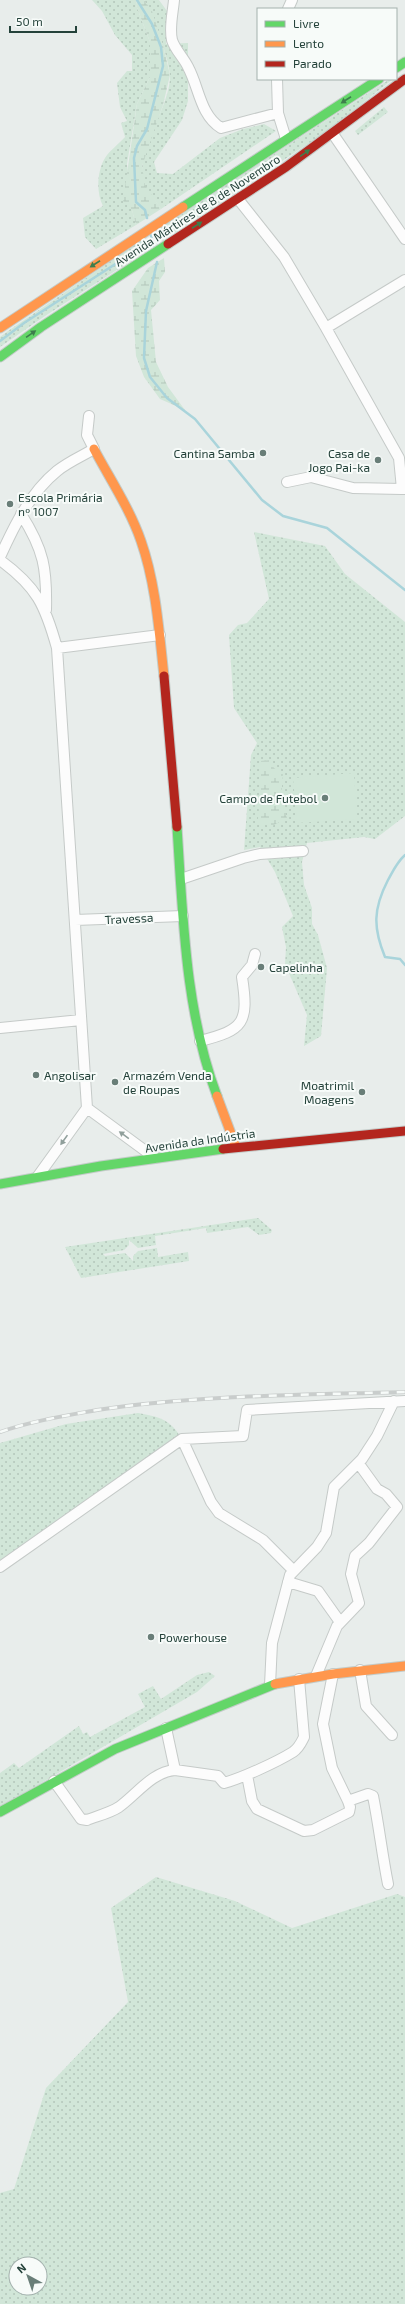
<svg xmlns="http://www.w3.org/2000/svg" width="405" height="2304" viewBox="0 0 405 2304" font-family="'Exo 2',sans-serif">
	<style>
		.green { fill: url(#green-dots); fill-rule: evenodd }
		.wetland { fill: url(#wetland-marsh) }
		.pitch { fill: #d1e6d8 }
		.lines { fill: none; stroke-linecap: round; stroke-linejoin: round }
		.stream { stroke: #a9d4db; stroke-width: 2.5 }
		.street-casing { stroke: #c5cac8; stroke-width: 12 }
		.fast-casing { stroke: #c3cbc8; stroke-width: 11 }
		.slow-casing { stroke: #c3cbc8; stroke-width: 11 }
		.jam-casing { stroke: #c3cbc8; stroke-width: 11 }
		.street { stroke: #fcfcfc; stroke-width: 10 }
		.fast { stroke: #63d668; stroke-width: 9 }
		.slow { stroke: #ff974d; stroke-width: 9 }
		.jam { stroke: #b3261e; stroke-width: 9 }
		.rail-casing { stroke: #c9cdcc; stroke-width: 4 }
		.rail { stroke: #f7fbf9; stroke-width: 2.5; stroke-dasharray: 8; stroke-linecap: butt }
		.oneway { fill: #3d7d4c }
		.oneway2 { fill: #909f9b }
		.poi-dot { fill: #697e78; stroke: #f7fbf9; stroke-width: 1.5 }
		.labels { text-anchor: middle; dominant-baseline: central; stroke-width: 4; stroke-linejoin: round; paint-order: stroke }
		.street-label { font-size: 12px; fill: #24423a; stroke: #f7fbf9 }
		.poi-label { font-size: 12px; fill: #24423a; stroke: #f7fbf9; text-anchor: start }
	</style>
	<defs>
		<pattern id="green-dots" width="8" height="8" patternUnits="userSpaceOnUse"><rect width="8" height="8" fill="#d1e6d8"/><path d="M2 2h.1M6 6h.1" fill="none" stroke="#b3c6ba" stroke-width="1.8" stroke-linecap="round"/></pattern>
		<pattern id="wetland-marsh" width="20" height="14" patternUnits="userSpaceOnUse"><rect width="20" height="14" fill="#d1e6d8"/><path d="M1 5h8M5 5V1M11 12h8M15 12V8" fill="none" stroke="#b3c6ba"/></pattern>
	</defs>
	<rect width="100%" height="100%" fill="#e8edeb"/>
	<!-- green -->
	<path class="green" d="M92,0H137L136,5L150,42V77L137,104L127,164L132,210L136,225L96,249L85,237L83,218L103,206C96,193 97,171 105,158C110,150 119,144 125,137L121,123L127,121L120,107L117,83L127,71H132V55L115,35L102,11Z
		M144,0H159L167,11L166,44L188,43V101L182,120L154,162L157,173L173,174L220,138L243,129L264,124L276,131L161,209C156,201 149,194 145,186C131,157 171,107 170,75C169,60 153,12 144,0Z
		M390,79H393L327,131L162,241L159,229Z
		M384,107L388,112L358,135L355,131Z
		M142,240L145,252L48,314L0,347V337L8,331Z
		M254,532L325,546L345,574L405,622V816L375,839L364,837L307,843L302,862L304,885L312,908V924L318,935L327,968L321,1036L304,1046L307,1015L285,964L286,947L282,927L293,916L275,872L260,847L244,850L251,755L257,743L234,708L229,635L238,625L247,623L269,599Z
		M258,1218L272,1230L271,1233L259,1235L248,1227L207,1233L206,1228L155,1236L156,1245L138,1248L129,1240V1245L124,1250L103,1254L105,1256L125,1253L133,1261V1256L138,1251L157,1248L158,1257L188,1252L189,1261L81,1278L65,1247Z
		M138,1413C160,1417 170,1419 182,1439L0,1567V1443L66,1424Z
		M209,1672L215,1676L197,1692L0,1807V1773L14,1763L19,1768L79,1726L83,1734L87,1732L90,1737L145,1707L138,1694L153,1686L161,1699L197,1675Z
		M156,1877L235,1901L292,1928L397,1894L405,1897V2304H0V2193L14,2189L46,2088L128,2002L111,1908ZM16,2264H40V2288H16Z"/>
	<!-- wetland -->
	<path class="wetland" d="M137,0H144L152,11L163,45L170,75L163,105L142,166L145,185L161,209L136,225L132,210L123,201L137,104L150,77V42L136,5Z
		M164,258L165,272L159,281L160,300L151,310L156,362L168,387L185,410L160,399L144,377L136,356L132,291L148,268Z
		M270,760L274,768L283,774L281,798L287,818L272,826L260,824L258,820L260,761Z"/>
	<!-- pitch -->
	<path class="pitch" d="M354,773L357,819L297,823L293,778Z"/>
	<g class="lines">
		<!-- stream -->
		<path class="stream" d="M137,0L152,24L161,47L163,66L147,129L137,146L134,158L136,202L145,210L147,218
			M151,235L153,246
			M157,262L146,311L144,358L150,377L167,398L195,419L262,500L283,516L327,528L405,590
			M0,341L24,323L134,252L143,242
			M405,855C397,862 393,871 388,880C373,909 373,928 385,957L400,959L405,965"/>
		<!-- street casing -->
		<g class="street-casing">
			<path id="street" d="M174,0C173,12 169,28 172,40C175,50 184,58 188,67C199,87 200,115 221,128L278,113
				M288,9L292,0
				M277,79L278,113L286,139
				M333,134L405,239
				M238,199L284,257L326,328L399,458L402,489H405
				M326,328L405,280
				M287,482L311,477L353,488L402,489
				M21,514C44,550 47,569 46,610
				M0,557C14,526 30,493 57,471C68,462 82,456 94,449L87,435L89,416
				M0,560C37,587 45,605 57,648L87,1108L38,1176
				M57,648L160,635
				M181,879L243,858L260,854L303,851
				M75,920L183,916
				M0,1028L81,1020
				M200,1041C244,1030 249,1023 242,977L252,965L255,954
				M87,1108L155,1158
				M182,1439L211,1502L219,1513L263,1540L293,1570
				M0,1567L182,1439L243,1436L247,1410L405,1401
				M288,1582L318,1591L340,1622
				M360,1670L366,1706L392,1735
				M316,1676L337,1626L359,1603L351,1574L355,1556L369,1543L397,1507L386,1494L377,1489L359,1464
				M270,1685L272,1643L290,1575L317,1547L326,1533L334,1487L362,1459L377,1436L394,1401
				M175,1770L218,1776L224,1783C242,1778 277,1762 293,1752C299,1748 301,1743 304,1737L299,1679
				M247,1775L252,1801L257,1809L304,1831L313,1830L349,1812L350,1807L348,1801L332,1768L323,1724L333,1674
				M54,1781L81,1819L87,1820C97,1816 110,1813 119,1807C137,1794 152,1772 175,1770L166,1728
				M348,1801L368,1794L373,1796C379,1826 382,1854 388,1884"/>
		</g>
		<!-- fast casing -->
		<g class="fast-casing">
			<path id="fast" d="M396,68L405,62
				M183,207L379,79
				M0,357L41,327L168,244
				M177,827C183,917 185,1011 217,1096
				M0,1184L101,1166L223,1149
				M0,1812L115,1749L275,1684"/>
		</g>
		<!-- slow casing -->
		<g class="slow-casing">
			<path id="slow" d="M0,328L183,207
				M94,449C110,479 130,509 141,541C156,584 159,631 164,676
				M217,1096L236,1147
				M275,1684L333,1674L405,1666"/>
		</g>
		<!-- jam casing -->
		<g class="jam-casing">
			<path id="jam" d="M168,244L286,167L405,79
				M164,676L177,827
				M223,1149L405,1131"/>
		</g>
		<!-- street -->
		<use href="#street" class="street"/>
		<!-- fast -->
		<use href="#fast" class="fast"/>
		<!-- slow -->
		<use href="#slow" class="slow"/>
		<!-- jam -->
		<use href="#jam" class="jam"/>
		<!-- rail casing -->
		<g class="rail-casing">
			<path id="rail" d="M0,1432C32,1421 64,1416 97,1410C199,1395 302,1395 405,1392"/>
		</g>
		<!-- rail -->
		<use href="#rail" class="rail"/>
	</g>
	<!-- one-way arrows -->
	<defs><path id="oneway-solid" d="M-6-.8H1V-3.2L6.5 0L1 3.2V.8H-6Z"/></defs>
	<g class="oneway">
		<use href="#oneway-solid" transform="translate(346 100) rotate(147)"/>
		<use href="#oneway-solid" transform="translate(305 153) rotate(-35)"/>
		<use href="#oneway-solid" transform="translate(197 225) rotate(-33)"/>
		<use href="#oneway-solid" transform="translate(95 264) rotate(147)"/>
		<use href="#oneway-solid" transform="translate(31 334) rotate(-35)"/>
	</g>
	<g class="oneway2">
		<use href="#oneway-solid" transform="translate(124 1135) rotate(-144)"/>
		<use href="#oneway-solid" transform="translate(64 1140) rotate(125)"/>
	</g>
	<!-- markers -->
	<g class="poi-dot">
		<circle cx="263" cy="453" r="4"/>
		<circle cx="378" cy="460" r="4"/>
		<circle cx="10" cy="504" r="4"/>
		<circle cx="325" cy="798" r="4"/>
		<circle cx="261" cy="967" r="4"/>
		<circle cx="36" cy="1075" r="4"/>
		<circle cx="115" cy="1082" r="4"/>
		<circle cx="362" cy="1092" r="4"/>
		<circle cx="151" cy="1637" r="4"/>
	</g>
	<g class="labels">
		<!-- street labels -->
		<g class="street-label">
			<text transform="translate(197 210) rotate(-33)">Avenida Mártires de 8 de Novembro</text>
			<text transform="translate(129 918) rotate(-3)">Travessa</text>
			<text transform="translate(200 1140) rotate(-8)">Avenida da Indústria</text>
		</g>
		<!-- poi labels -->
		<g class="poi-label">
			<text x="255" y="453" text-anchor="end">Cantina Samba</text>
			<text x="370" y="453" text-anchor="end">Casa de<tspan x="370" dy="14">Jogo Pai-ka</tspan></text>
			<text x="18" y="497">Escola Primária<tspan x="18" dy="14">nº 1007</tspan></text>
			<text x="317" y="798" text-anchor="end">Campo de Futebol</text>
			<text x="269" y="967">Capelinha</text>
			<text x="44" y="1075">Angolisar</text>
			<text x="123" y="1075">Armazém Venda<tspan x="123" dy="14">de Roupas</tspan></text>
			<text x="354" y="1085" text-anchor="end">Moatrimil<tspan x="354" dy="14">Moagens</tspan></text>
			<text x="159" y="1637">Powerhouse</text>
		</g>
	</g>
	<!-- legend -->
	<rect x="257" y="8" width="140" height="72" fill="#f7fbf9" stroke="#a3b1ad"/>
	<rect x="265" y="21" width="20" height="6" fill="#63d668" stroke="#a3b1ad"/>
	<text x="293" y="28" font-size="12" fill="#24423a">Livre</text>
	<rect x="265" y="41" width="20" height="6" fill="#ff974d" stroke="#a3b1ad"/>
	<text x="293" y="48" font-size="12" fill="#24423a">Lento</text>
	<rect x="265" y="61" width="20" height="6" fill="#b3261e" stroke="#a3b1ad"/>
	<text x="293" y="68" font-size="12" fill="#24423a">Parado</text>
	<!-- north arrow -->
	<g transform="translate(28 2276) rotate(320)"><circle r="19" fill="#f7fbf9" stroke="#a3b1ad"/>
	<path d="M0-3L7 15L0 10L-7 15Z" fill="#697e78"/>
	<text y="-6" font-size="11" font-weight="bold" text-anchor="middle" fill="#24423a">N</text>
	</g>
	<!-- scale -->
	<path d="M10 26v6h66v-6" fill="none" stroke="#24423a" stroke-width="2"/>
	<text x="16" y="26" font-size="12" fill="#24423a" stroke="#f7fbf9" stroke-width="3" paint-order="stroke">50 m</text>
</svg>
